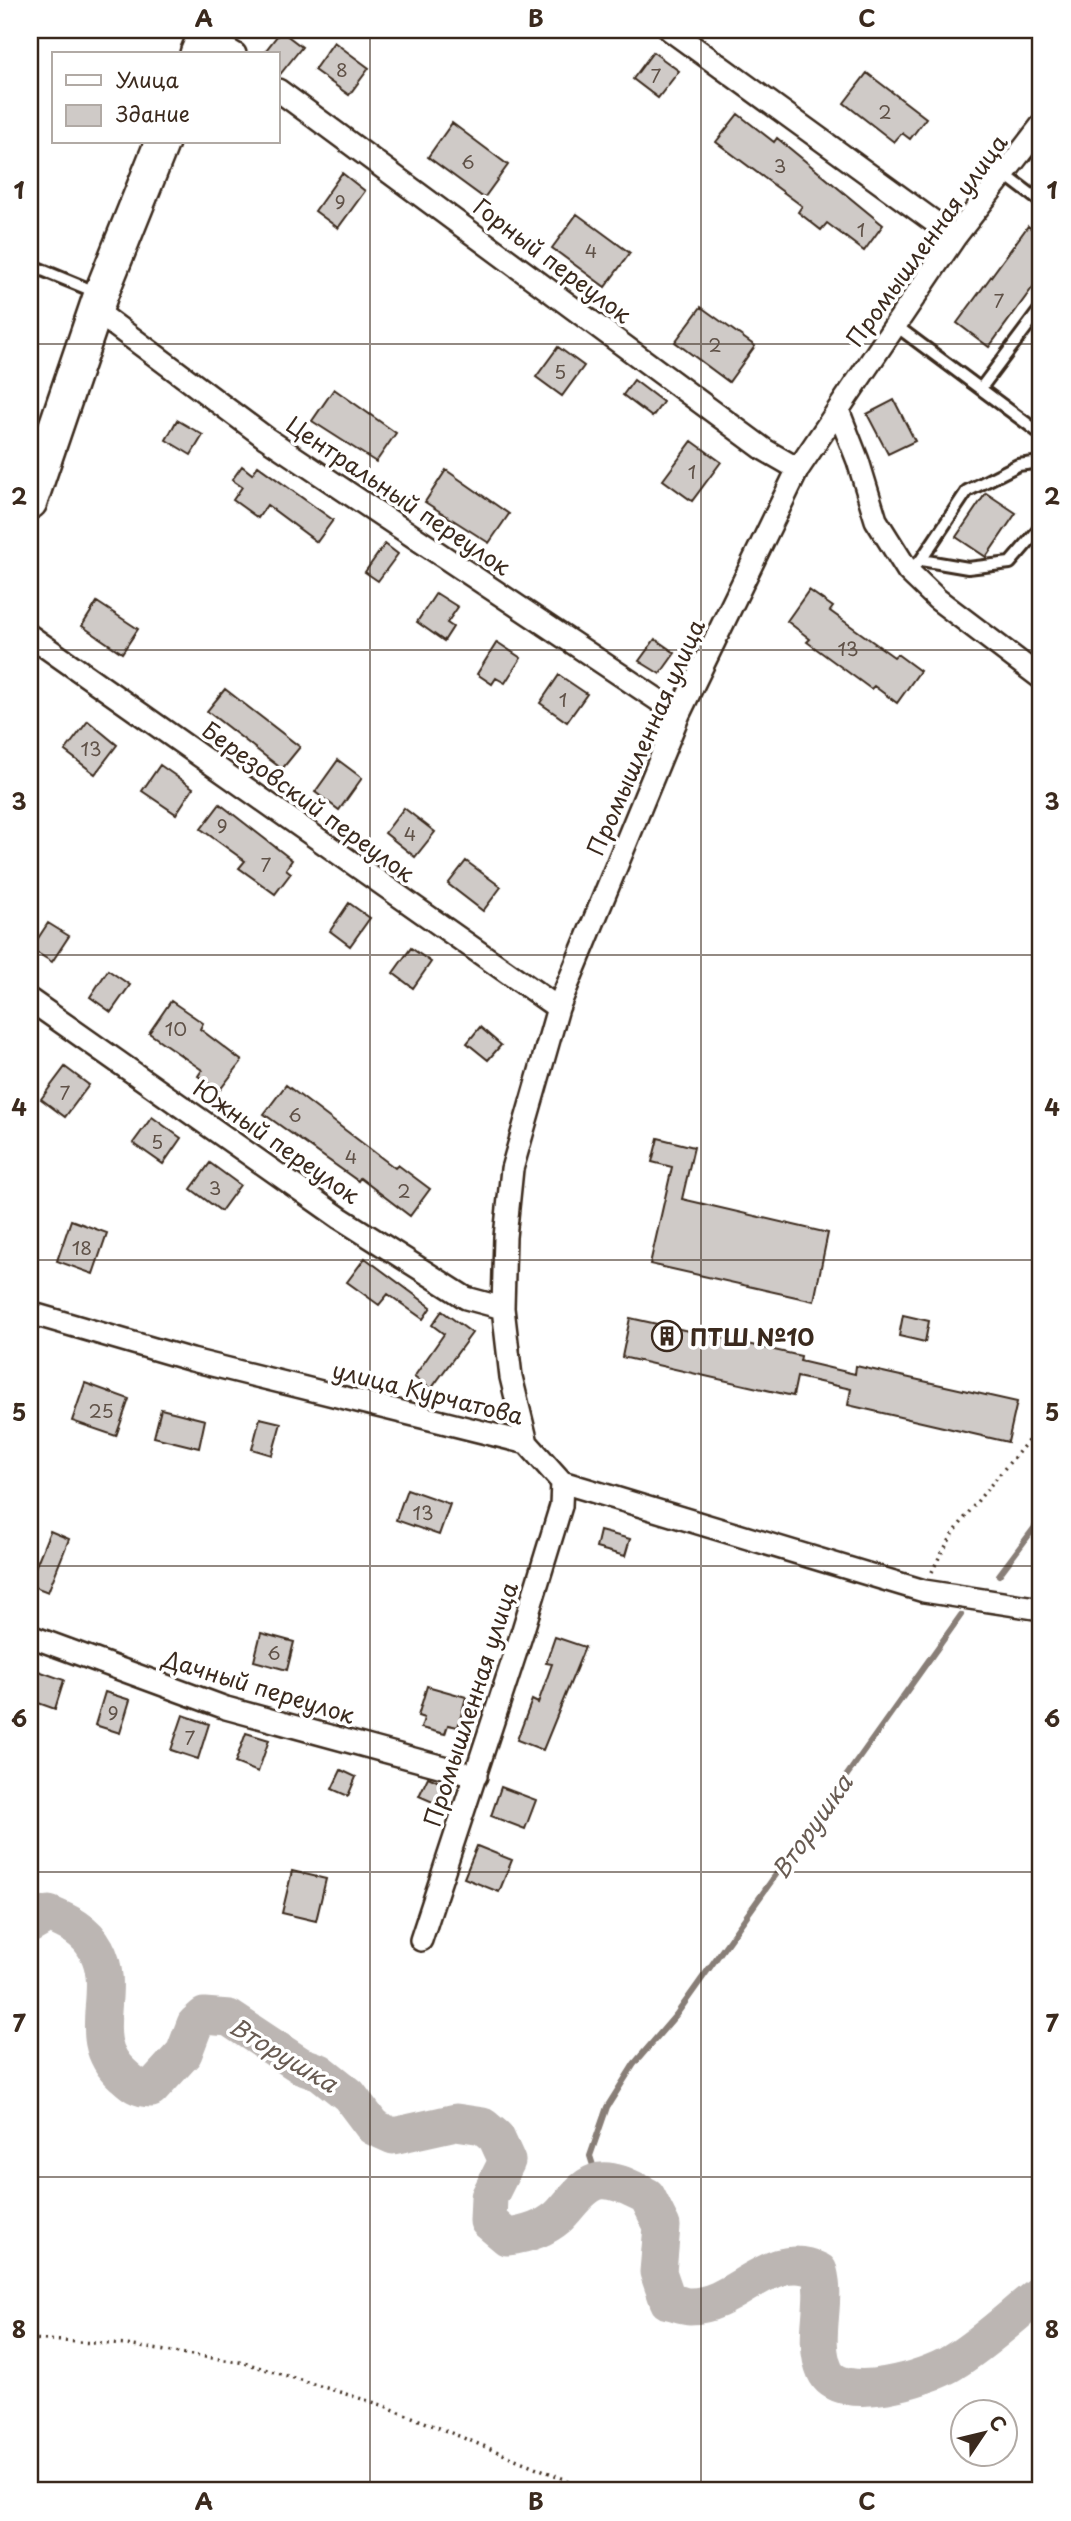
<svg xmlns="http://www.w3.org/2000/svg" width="1071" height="2521" viewBox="0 0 1071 2521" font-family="'Playpen Sans',sans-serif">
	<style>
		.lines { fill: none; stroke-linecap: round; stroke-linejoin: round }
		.stream { stroke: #887e77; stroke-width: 6 }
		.river { stroke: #bcb6b3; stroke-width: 37 }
		.building { fill: #cfcac7; stroke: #3b2a1e; stroke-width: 2 }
		.lane-casing { stroke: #3b2a1e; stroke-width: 16 }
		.street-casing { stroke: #3b2a1e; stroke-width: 26 }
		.primary-casing { stroke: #3b2a1e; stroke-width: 38 }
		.path { stroke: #3b2a1e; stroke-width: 3.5; stroke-dasharray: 2 5; stroke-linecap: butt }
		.lane { stroke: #fff; stroke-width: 10 }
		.street { stroke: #fff; stroke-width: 21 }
		.primary { stroke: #fff; stroke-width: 33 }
		.grid { fill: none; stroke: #3b2a1e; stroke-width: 2; stroke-opacity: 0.55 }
		.labels { text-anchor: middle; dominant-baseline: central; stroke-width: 7; stroke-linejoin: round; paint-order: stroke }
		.number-label { font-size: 19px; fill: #605248 }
		.street-label { font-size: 23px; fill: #3b2a1e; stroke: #fff }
		.poi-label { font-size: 23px; font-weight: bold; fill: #3b2a1e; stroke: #fff; text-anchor: start }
		.water-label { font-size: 24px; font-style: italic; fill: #685b52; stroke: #fff }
		.neatline { fill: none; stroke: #3b2a1e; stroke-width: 2.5 }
		.grid-label { font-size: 23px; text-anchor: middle; font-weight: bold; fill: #3b2a1e }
	</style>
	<rect width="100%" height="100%" fill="#fff"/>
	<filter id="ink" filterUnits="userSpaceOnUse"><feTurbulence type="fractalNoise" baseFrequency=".0143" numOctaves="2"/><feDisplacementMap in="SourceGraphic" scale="14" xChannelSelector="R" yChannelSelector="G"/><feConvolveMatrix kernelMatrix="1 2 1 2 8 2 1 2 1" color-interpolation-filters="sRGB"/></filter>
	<g filter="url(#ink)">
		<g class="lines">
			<!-- stream -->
			<path class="stream" d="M999,1575L1041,1519
				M598,2181L590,2156L607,2107L634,2064L676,2015L961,1615"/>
			<!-- river -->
			<path class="river" d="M30,1925L49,1914C68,1922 86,1930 96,1949C120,1992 81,2038 123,2075C133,2084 138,2089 151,2089L184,2053L195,2024L204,2016L229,2018L300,2065L320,2072L349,2095L373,2127L393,2136L456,2122L483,2126L496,2137L507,2161L489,2197L488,2221L507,2237C526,2235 543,2230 558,2217C570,2206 582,2184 600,2181C616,2179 632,2189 647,2196L662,2226L658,2272L668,2301C675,2302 683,2306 690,2306C738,2306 770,2246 819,2271C828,2303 811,2339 825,2371C840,2405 929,2378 953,2362C984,2343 1012,2316 1041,2293"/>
		</g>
		<!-- building -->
		<path class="building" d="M281,31L302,47L278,77V54H263Z
			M334,42L369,68L349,95L314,70Z
			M653,52L679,71L658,98L633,79Z
			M867,73L926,118L910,139L902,133L894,142L844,103Z
			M738,114L774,142L777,138L883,225L864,251L827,223L821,230L798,212L802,206L716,142Z
			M452,123L508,165L484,198L428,157Z
			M342,173L365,191L338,228L315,211Z
			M577,214L630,253L605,287L552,248Z
			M1028,226L1041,236V276L989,347L957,323Z
			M701,307L755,346L729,382L675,342Z
			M558,347L584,366L562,396L536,377Z
			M634,380L663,402L652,417L623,395Z
			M334,389L396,433L376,462L312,421Z
			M894,400L915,441L888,454L867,414Z
			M177,420L203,435L191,455L166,440Z
			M692,441L721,462L692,501L663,480Z
			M242,466L252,474L258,466L333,520L317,542L267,505L258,518L233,500L242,487L232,480Z
			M446,470L509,514L489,543L425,502Z
			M986,493L1016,513L986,557L956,537Z
			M385,544L398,554L378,581L365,572Z
			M809,590L833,607L830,611L894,657L897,654L920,671L897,703L874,686L871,689L807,642L810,639L787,621Z
			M436,593L458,607L447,623L453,627L444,641L417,622Z
			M97,602L138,629L122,653L82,626Z
			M655,639L675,653L660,674L639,661Z
			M497,642L521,658L505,683L496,678L492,684L477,674Z
			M559,675L587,694L567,722L540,703Z
			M225,689L300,747L282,769L207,711Z
			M88,721L117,745L95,774L65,751Z
			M338,760L362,778L339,810L315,792Z
			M160,765L193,788L176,814L142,791Z
			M220,804L292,860L286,869L291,873L275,894L239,868L245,861L201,829Z
			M404,808L435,832L415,857L385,833Z
			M466,861L501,887L483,911L448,884Z
			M349,903L370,918L350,946L330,931Z
			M48,923L69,936L52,962L31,949Z
			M411,948L431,962L413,988L393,973Z
			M108,970L130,985L111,1012L90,997Z
			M171,1001L203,1023L200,1029L242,1061L219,1091L198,1076L202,1070L149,1033Z
			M480,1027L501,1045L488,1060L467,1043Z
			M65,1067L89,1085L65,1117L41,1099Z
			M286,1085L395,1168L398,1165L430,1189L410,1216L360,1178L358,1181L264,1114Z
			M152,1117L181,1138L163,1164L133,1143Z
			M658,1138L694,1147L682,1199L828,1233L814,1301L650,1264L672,1167L652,1162Z
			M210,1163L240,1185L221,1211L191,1189Z
			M71,1220L107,1233L93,1274L57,1261Z
			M365,1258L431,1307L423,1319L388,1294L379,1305L347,1282Z
			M442,1311L472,1333L431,1389L414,1377L444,1334L432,1325Z
			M903,1315L929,1321L925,1342L899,1336Z
			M630,1318L801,1356L800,1361L855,1374L856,1366L1017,1402L1008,1442L848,1405L851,1389L797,1377L793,1396L622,1357Z
			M85,1383L129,1399L116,1436L72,1421Z
			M161,1409L205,1420L199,1448L154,1437Z
			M260,1418L281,1423L272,1455L252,1449Z
			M407,1489L450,1504L439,1535L396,1520Z
			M50,1531L69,1539L48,1592L30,1585V1580Z
			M600,1531L630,1539L625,1556L596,1548Z
			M261,1633L294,1642L287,1670L254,1661Z
			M555,1637L585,1647L543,1750L517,1740L532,1700L538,1703L552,1664L546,1663Z
			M30,1668L64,1680L55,1709L30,1700Z
			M427,1686L466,1697L458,1727L448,1725L445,1734L421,1728L424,1718L418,1716Z
			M105,1692L130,1700L120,1733L95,1725Z
			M183,1715L209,1724L198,1759L171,1750Z
			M246,1733L269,1740L258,1772L235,1763Z
			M341,1770L356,1777L348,1796L332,1789Z
			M428,1777L444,1784L435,1803L419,1796Z
			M501,1787L536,1800L525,1829L491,1816Z
			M477,1846L512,1860L499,1892L464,1878Z
			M292,1871L326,1879L316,1921L282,1913Z"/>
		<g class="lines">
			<!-- lane casing -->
			<g class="lane-casing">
				<path id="lane" d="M1004,174L1041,202
					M30,265L98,293
					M895,325L1041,434
					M981,388L1041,308
					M921,560L967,491L1018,465L1041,462
					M916,564L921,560L968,568L1010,563L1041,527"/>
			</g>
			<!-- street casing -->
			<g class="street-casing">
				<path id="street" d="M195,30L235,54
					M670,30L955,237
					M278,90L765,450L798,469
					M96,311L266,438L679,714
					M838,410L858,461L876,520L908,571L937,599L1041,678
					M30,636L558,1008
					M30,1000L340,1218L466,1298L503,1308
					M30,1313L192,1360L527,1443L562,1482L924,1591L1041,1609
					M527,1443L511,1377L503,1308L505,1237L512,1169L558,1008L679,714L798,469L955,237L1041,126
					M30,1636L226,1708L476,1776
					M421,1940L523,1630L561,1506L562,1482"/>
			</g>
			<!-- primary casing -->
			<g class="primary-casing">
				<path id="primary" d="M197,54L207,30
					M30,502L101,294L162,142"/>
			</g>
			<!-- path -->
			<path class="path" d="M932,1572C955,1520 1006,1469 1041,1425
				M30,2339L127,2345L245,2363L385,2406L594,2491"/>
			<!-- lane -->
			<use href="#lane" class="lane"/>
			<!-- street -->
			<use href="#street" class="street"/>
			<!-- primary -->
			<use href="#primary" class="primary"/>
		</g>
	</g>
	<!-- grid -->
	<path class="grid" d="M370,30V2491M701,30V2491M30,344H1041M30,650H1041M30,955H1041M30,1260H1041M30,1566H1041M30,1872H1041M30,2177H1041"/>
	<!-- icons -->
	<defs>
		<g id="building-ring" transform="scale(1.575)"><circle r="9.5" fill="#fff" stroke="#3b2a1e" stroke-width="1.5"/><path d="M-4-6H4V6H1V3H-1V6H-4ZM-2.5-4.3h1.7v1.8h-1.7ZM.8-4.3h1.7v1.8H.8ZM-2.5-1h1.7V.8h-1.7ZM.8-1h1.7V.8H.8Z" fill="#3b2a1e"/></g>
	</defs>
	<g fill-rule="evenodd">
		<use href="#building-ring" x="667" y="1336"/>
	</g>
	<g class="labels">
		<!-- number labels -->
		<g class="number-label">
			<text x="342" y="69">8</text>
			<text x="656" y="75">7</text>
			<text x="885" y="111">2</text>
			<text x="468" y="161">6</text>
			<text x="780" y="165">3</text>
			<text x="340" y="201">9</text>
			<text x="861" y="229">1</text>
			<text x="591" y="250">4</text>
			<text x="999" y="300">7</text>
			<text x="715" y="344">2</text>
			<text x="560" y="371">5</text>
			<text x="692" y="471">1</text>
			<text x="848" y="648">13</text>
			<text x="563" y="699">1</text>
			<text x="91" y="748">13</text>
			<text x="222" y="825">9</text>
			<text x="410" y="833">4</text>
			<text x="266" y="864">7</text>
			<text x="176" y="1028">10</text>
			<text x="65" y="1092">7</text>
			<text x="295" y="1114">6</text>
			<text x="157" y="1141">5</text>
			<text x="351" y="1156">4</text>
			<text x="215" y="1187">3</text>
			<text x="404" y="1190">2</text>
			<text x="82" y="1247">18</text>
			<text x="101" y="1410">25</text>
			<text x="423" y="1512">13</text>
			<text x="274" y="1652">6</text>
			<text x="113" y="1712">9</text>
			<text x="190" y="1737">7</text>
		</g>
		<!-- street labels -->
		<g class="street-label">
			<text transform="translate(926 240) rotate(-54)">Промышленная улица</text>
			<text transform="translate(553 260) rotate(37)">Горный переулок</text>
			<text transform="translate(399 495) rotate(34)">Центральный переулок</text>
			<text transform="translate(645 737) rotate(-66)">Промышленная улица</text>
			<text transform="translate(309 801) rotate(36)">Березовский переулок</text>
			<text transform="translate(277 1141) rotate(35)">Южный переулок</text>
			<text transform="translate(428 1392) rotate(14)">улица Курчатова</text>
			<text transform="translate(259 1686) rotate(17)">Дачный переулок</text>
			<text transform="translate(470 1704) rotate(-72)">Промышленная улица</text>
		</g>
		<!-- poi labels -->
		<g class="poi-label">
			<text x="690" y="1336">ПТШ №10</text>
		</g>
		<!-- water labels -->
		<g class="water-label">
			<text transform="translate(811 1826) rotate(-55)">Вторушка</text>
			<text transform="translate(284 2054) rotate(31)">Вторушка</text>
		</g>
	</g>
	<!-- margin -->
	<rect width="1071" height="2521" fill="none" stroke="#fff" stroke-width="77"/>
	<!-- legend -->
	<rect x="52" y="52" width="228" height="91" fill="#ffffff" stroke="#b1aaa5" stroke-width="2"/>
	<rect x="66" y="75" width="35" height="10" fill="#ffffff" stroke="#b1aaa5" stroke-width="2"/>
	<text x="116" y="88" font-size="21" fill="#3b2a1e">Улица</text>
	<rect x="66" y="105" width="35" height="21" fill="#cfcac7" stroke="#b1aaa5" stroke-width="2"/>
	<text x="116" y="122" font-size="21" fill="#3b2a1e">Здание</text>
	<!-- north arrow -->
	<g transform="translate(984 2433) rotate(55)"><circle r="33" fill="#ffffff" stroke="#b1aaa5" stroke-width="2"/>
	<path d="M0-5L12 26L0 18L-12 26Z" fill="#3b2a1e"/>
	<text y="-10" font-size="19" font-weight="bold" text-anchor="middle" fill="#3b2a1e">С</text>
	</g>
	<rect x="38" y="38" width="994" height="2444" class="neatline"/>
	<g class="grid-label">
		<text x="204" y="27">A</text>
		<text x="536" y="27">B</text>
		<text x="867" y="27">C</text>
		<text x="19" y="199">1</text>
		<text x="1052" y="199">1</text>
		<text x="19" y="505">2</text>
		<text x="1052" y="505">2</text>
		<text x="19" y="810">3</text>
		<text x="1052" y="810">3</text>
		<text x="19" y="1116">4</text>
		<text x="1052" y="1116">4</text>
		<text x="19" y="1421">5</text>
		<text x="1052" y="1421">5</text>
		<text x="19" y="1727">6</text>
		<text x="1052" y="1727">6</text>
		<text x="19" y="2032">7</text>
		<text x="1052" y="2032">7</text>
		<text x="19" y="2338">8</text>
		<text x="1052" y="2338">8</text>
		<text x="204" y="2510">A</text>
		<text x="536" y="2510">B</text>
		<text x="867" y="2510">C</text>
	</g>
</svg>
